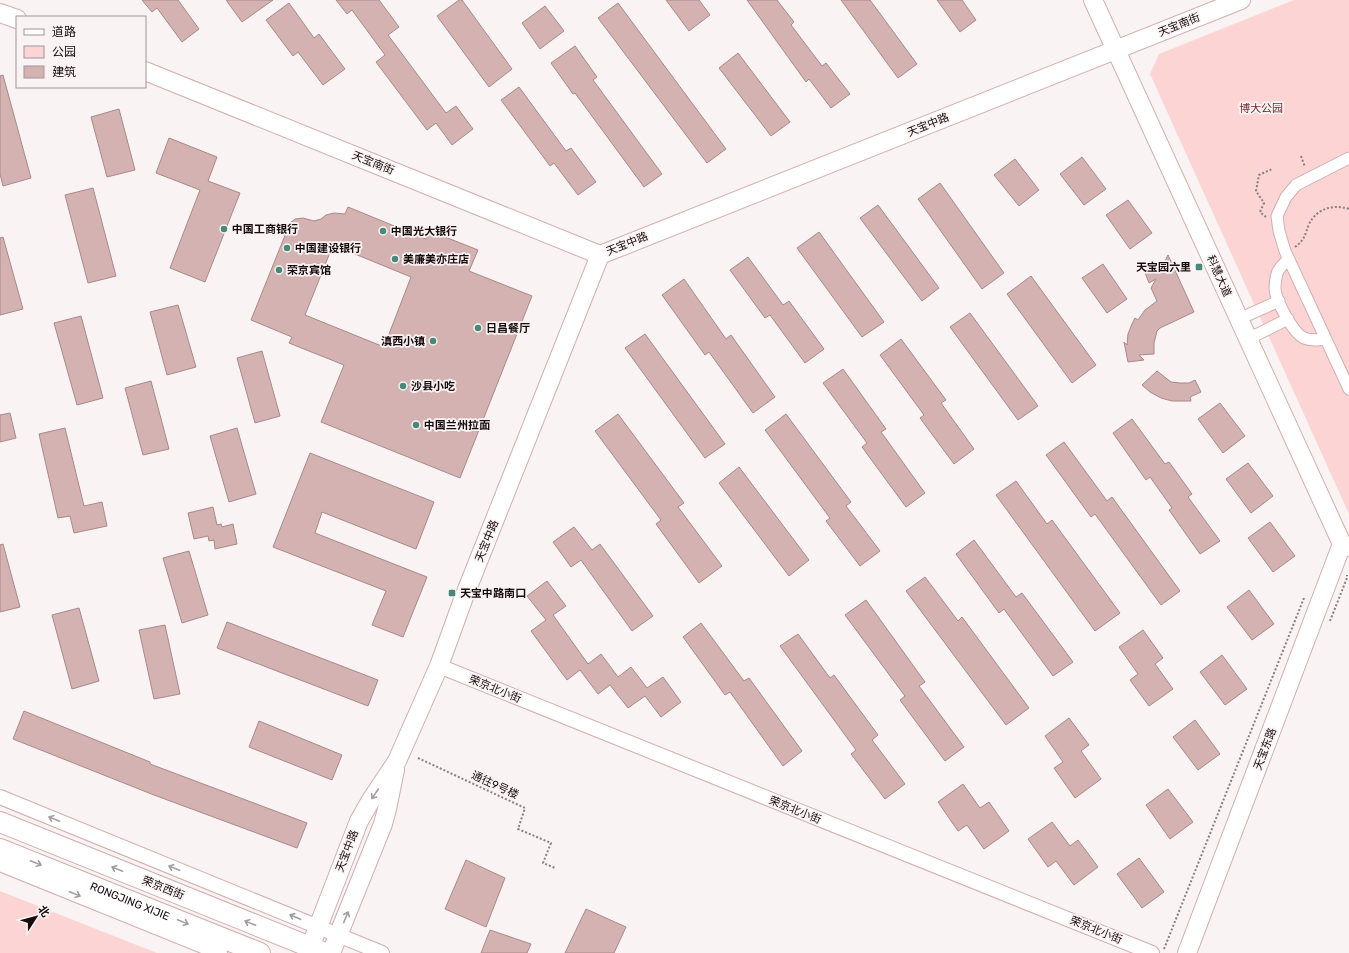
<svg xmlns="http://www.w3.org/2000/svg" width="1349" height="953" viewBox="0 0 1349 953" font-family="Rubik,'Noto Sans SC',sans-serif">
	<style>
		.green { fill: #fdd4d4 }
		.building { fill: #d5b2b2; stroke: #a98888; fill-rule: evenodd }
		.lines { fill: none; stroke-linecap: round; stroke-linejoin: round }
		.pedestrian-casing { stroke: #d2aeae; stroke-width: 13 }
		.minor-casing { stroke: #d2aeae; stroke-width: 16 }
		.tertiary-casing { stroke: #d2aeae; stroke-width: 20 }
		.secondary-casing { stroke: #d2aeae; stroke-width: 22 }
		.path { stroke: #887e7f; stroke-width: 2; stroke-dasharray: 2 2; stroke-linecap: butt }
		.pedestrian { stroke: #fff; stroke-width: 11 }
		.minor { stroke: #fff; stroke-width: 14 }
		.tertiary { stroke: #fff; stroke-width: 18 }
		.secondary { stroke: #fff; stroke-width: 20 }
		.oneway { stroke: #a29d9e }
		.poi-dot { fill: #46897b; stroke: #faf3f3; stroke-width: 1.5 }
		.labels { text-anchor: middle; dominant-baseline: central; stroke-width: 3.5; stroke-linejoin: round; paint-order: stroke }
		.street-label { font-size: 11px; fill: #170b0c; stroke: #faf3f3 }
		.park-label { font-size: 11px; fill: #7a1f2b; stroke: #faf3f3 }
		.poi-label { font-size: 11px; font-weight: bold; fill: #170b0c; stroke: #faf3f3; text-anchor: start }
	</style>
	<rect width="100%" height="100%" fill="#faf3f3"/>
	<!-- green -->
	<path class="green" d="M1294,0H1349V514L1150,74L1159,54Z
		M0,891L157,953H0Z"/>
	<!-- building -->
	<path class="building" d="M142,0H178L199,29L182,42L157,8L152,12Z
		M226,0H273L242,22Z
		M336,0H379L399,27L388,35L446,113L456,106L473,129L452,145L436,123L427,130L376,62L385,55L352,10L347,14Z
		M459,0H462L512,69L489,87L437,16Z
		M666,0H699L710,15L689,31Z
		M747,0H777L794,22L791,25L822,66L826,63L850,94L831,108L809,79L806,82Z
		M841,0H870L917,64L898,78Z
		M937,0H962L976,20L960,32Z
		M289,3L314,38L319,34L345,69L323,85L298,52L293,56L266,20Z
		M618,3L726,149L707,163L598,18Z
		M545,6L564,31L540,49L522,23Z
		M575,46L597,77L593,80L662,174L644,187L575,93L573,94L551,63Z
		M738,53L790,122L771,136L719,68Z
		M3,75L31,178L3,186L0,174V76Z
		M519,87L566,151L571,148L596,182L578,195L554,163L550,166L501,100Z
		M119,109L135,170L107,177L91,117Z
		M169,138L217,157L208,181L240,193L205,282L170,268L200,190L156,173Z
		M1082,157L1106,189L1084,205L1060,174Z
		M1015,159L1039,190L1019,206L994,175Z
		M940,183L1004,273L982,289L918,199Z
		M93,188L116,276L88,283L65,195Z
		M1128,200L1152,233L1130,249L1106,215Z
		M878,205L939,288L922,301L860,218Z
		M348,207L426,239L430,231L478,250L469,271L532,296L460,478L321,422L344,365L289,343L292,337L251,320L290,223L295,219L303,218L314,221L321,219L326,215L334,213L345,214ZM333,245L411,277L384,347L305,315Z
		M819,232L884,322L862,337L797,248Z
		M3,237L23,309L0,315V238Z
		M1168,255L1194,312L1160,328L1157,331L1154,343V354L1139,355L1144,360L1128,362L1124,342L1127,345L1128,334L1132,324L1135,318L1138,320L1145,310L1157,301L1151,288L1156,279L1149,283L1144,270L1165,261Z
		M748,257L783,305L789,301L824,349L805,363L770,315L765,318L730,270Z
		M1103,264L1127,299L1107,313L1082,278Z
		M1031,276L1096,365L1072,383L1007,294Z
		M684,279L726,339L731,335L775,397L753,413L709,352L705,355L662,295Z
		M178,305L196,367L167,375L150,312Z
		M970,313L1038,406L1018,420L950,327Z
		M81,316L103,398L77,405L54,323Z
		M645,334L725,444L705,458L625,348Z
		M901,339L946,400L941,403L974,449L954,464L920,418L924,415L880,355Z
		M262,351L280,416L255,423L237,358Z
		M843,369L886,429L881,432L925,493L906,507L862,447L867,443L823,383Z
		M1157,371L1171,382L1180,383H1189L1195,380L1201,392L1190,397L1191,401H1172L1161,398L1150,392L1142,385Z
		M151,381L169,449L143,455L125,388Z
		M1220,403L1245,436L1223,453L1198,419Z
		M10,413L16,438L0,442V415Z
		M618,414L684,503L678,507L722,566L699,583L656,524L661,520L595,431Z
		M786,414L851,502L846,506L880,551L860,566L826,521L830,518L765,430Z
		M1132,419L1165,464L1169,462L1192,494L1188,497L1220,541L1200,554L1169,510L1172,508L1150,477L1146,480L1113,433Z
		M65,428L84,506L102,502L107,526L74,533L70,516L58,518L39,434Z
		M237,428L256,494L229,502L210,436Z
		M1064,442L1107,501L1112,497L1180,591L1161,605L1095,514L1091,517L1046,455Z
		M310,453L434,502L416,549L322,512L315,533L427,577L403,637L372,625L386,591L273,547Z
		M1248,463L1273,496L1251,513L1226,479Z
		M739,467L809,560L789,576L719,483Z
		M1016,481L1047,524L1052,520L1120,613L1095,631L996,495Z
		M213,507L217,525L221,524L222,527L233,524L237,544L215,549L214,540L209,541L208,536L194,539L188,513Z
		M1270,522L1295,556L1273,572L1248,538Z
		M574,527L592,550L600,544L653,616L632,631L581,560L571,567L553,542Z
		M974,540L1016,597L1022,593L1073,662L1053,676L1004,609L999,613L956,554Z
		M3,544L20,607L0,612V545Z
		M189,551L208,615L182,623L163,558Z
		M925,577L958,621L962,617L1029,708L1006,725L906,591Z
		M547,581L566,606L553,615L588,664L601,654L618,677L631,667L647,688L663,677L681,702L661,717L645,696L628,708L610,685L598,694L580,670L567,680L531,631L546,620L527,596Z
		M1249,590L1274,624L1252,640L1227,607Z
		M866,600L925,682L919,686L964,747L945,761L900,700L905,696L845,615Z
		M79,608L99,681L72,689L52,615Z
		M227,622L378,680L368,706L217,648Z
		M701,623L744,681L749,678L802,751L783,766L730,692L725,695L683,637Z
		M165,625L180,694L154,699L139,630Z
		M1143,630L1163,658L1155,664L1173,689L1149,706L1130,680L1138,674L1119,647Z
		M798,634L830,678L834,675L878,735L872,740L905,784L885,799L851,754L856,750L780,646Z
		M1222,655L1247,689L1225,705L1200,672Z
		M24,711L150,762V764L307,823L297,848L154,795L13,739Z
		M1069,718L1089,745L1081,751L1101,779L1075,798L1054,768L1063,762L1045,736Z
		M1195,720L1220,754L1198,770L1173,737Z
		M259,721L342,755L332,780L249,747Z
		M963,784L980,808L989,802L1009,831L984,849L967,825L958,831L938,802Z
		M1168,789L1193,822L1170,839L1146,805Z
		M1052,822L1070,846L1078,840L1098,867L1074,885L1056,861L1048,867L1028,839Z
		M1139,858L1164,892L1142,908L1117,874Z
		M466,860L505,878L486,927L445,909Z
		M586,909L626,927L614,953H565Z
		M490,930L531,944L527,953H481Z"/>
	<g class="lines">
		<!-- pedestrian casing -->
		<g class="pedestrian-casing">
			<path id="pedestrian" d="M1349,158L1296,185L1286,197L1277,216L1279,231L1285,251L1349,389
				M1288,259C1285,263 1281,266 1278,271C1276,276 1275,283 1275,289C1276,301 1293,333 1304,338C1311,341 1318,340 1325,339
				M1239,319L1279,301
				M1248,339L1288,319"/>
		</g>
		<!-- minor casing -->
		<g class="minor-casing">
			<path id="minor" d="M439,666L1152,953
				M0,797L382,953
				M0,864L220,953"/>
		</g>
		<!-- tertiary casing -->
		<g class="tertiary-casing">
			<path id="tertiary" d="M1093,0L1342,544L1349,547
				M0,13L17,19
				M145,71L600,255
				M308,953L359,821L371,800L397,761L439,666L464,597L600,255L1241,0
				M331,953L383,824L387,809L395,770
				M1187,953L1342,544"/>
		</g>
		<!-- secondary casing -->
		<g class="secondary-casing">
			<g id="secondary">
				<path d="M0,822L325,953"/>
				<path id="s1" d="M0,849L260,953"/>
			</g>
		</g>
		<!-- path -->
		<path class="path" d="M1301,156L1305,167
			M1266,217L1260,212L1264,203L1256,191L1259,175L1272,169
			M1295,247C1305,240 1305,234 1309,224C1317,208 1334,204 1349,209
			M1330,621L1347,578V575
			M418,758L525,808L518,829L551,843L543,863L555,868
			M1164,949L1304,598"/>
		<!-- pedestrian -->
		<use href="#pedestrian" class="pedestrian"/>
		<!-- minor -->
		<use href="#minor" class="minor"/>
		<!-- tertiary -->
		<use href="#tertiary" class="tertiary"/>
		<!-- secondary -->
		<use href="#secondary" class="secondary"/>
	</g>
	<!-- one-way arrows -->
	<defs><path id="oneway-shaft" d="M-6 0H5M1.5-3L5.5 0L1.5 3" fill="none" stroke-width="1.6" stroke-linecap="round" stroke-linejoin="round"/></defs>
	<g class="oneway">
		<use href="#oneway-shaft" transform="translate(375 794) rotate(124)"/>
		<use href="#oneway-shaft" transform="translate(54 819) rotate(-158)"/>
		<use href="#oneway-shaft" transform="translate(36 863) rotate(22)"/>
		<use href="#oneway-shaft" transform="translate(174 868) rotate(-158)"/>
		<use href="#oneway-shaft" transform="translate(117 869) rotate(-158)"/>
		<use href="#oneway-shaft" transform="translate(75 894) rotate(22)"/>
		<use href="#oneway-shaft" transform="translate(295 917) rotate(-157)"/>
		<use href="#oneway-shaft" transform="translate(346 917) rotate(-68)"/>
		<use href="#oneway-shaft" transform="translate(183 922) rotate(22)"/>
		<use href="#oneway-shaft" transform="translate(250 923) rotate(-158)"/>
	</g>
	<!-- markers -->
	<g class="poi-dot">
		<circle cx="224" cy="229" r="4"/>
		<circle cx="383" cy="231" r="4"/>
		<circle cx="287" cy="248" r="4"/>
		<circle cx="395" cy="259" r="4"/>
		<rect x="1195" y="263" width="8" height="8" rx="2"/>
		<circle cx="279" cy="270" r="4"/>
		<circle cx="478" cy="328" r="4"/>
		<circle cx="433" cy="341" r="4"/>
		<circle cx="403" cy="386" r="4"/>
		<circle cx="416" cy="425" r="4"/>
		<rect x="448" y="589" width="8" height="8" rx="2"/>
	</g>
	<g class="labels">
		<!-- street labels -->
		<g class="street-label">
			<text transform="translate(1179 25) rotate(-22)">天宝南街</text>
			<text transform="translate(928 125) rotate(-22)">天宝中路</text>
			<text transform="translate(373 163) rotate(22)">天宝南街</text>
			<text transform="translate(627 244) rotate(-22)">天宝中路</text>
			<text transform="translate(1219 276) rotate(66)">科慧大道</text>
			<text transform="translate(487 541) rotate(-68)">天宝中路</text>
			<text transform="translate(495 689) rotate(22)">荣京北小街</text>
			<text transform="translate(1265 749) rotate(-69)">天宝东路</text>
			<text transform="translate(495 785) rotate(25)">通往9号楼</text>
			<text transform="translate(795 810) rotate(22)">荣京北小街</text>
			<text transform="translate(347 851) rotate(-69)">天宝中路</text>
			<text transform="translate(163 888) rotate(22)">荣京西街</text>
			<text stroke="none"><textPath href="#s1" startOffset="140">RONGJING XIJIE</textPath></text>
			<text transform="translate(1096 930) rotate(22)">荣京北小街</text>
		</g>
		<!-- park labels -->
		<g class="park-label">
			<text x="1261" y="108">博大公园</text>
		</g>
		<!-- poi labels -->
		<g class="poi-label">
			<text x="232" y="229">中国工商银行</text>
			<text x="391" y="231">中国光大银行</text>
			<text x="295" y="248">中国建设银行</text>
			<text x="403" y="259">美廉美亦庄店</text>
			<text x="1191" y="267" text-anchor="end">天宝园六里</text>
			<text x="287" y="270">荣京宾馆</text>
			<text x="486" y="328">日昌餐厅</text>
			<text x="425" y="341" text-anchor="end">滇西小镇</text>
			<text x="411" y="386">沙县小吃</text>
			<text x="424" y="425">中国兰州拉面</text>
			<text x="460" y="593">天宝中路南口</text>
		</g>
	</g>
	<!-- legend -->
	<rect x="16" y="16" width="130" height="72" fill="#faf3f3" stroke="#9f9697"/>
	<rect x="24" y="29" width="20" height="6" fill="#ffffff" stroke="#9f9697"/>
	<text x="52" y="36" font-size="12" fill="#170b0c">道路</text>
	<rect x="24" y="46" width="20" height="12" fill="#fdd4d4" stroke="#9f9697"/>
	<text x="52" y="56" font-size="12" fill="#170b0c">公园</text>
	<rect x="24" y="66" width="20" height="12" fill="#d5b2b2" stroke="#9f9697"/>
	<text x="52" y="76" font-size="12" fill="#170b0c">建筑</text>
	<!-- north arrow -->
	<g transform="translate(36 917) rotate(54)" stroke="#faf3f3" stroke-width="3" paint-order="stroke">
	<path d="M0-3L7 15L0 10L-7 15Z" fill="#170b0c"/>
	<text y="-6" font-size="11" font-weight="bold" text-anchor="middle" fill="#170b0c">北</text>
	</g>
</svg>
